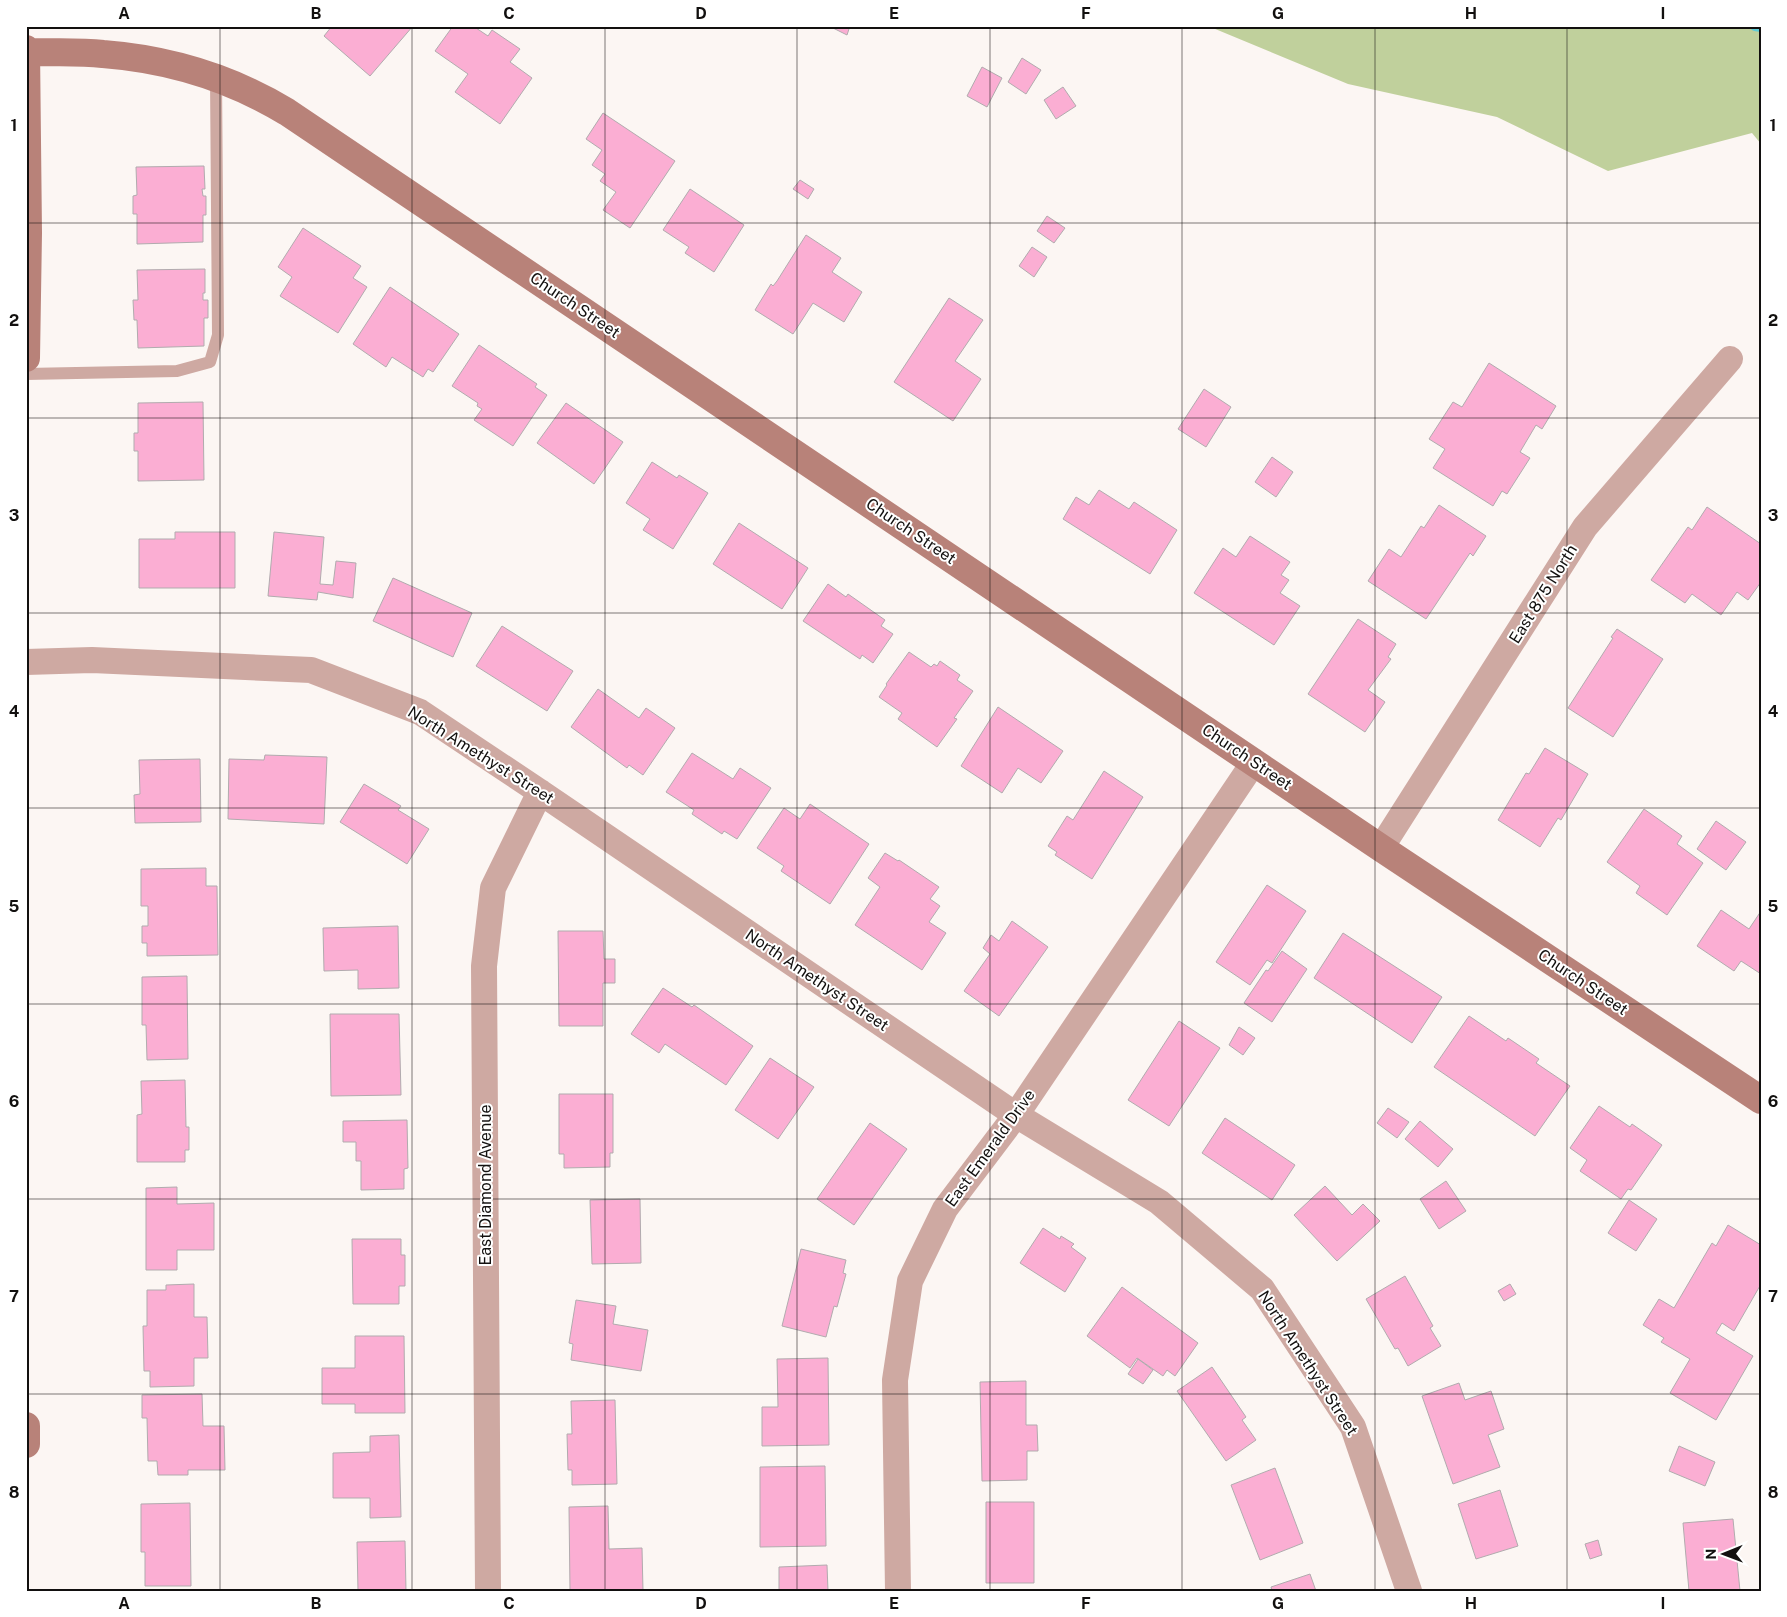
<svg xmlns="http://www.w3.org/2000/svg" width="1787" height="1617" viewBox="0 0 1787 1617" font-family="'Public Sans',sans-serif">
	<style>
		.green { fill: #c0d09c }
		.lines { fill: none; stroke-linecap: round; stroke-linejoin: round }
		.stream { stroke: #60cdd7; stroke-width: 10 }
		.building { fill: #fbaed3; stroke: #b1abae }
		.lane { stroke: #cea9a2; stroke-width: 12 }
		.street { stroke: #cea9a2; stroke-width: 26 }
		.secondary { stroke: #b88279; stroke-width: 28 }
		.grid { fill: none; stroke: #12100f; stroke-width: 1; stroke-opacity: 0.55 }
		.labels { text-anchor: middle; dominant-baseline: central; stroke-width: 4; stroke-linejoin: round; paint-order: stroke }
		.street-label { font-size: 16px; fill: #12100f; stroke: #fff }
		.neatline { fill: none; stroke: #12100f; stroke-width: 2 }
		.grid-label { font-size: 16px; text-anchor: middle; font-weight: bold; fill: #12100f }
	</style>
	<rect width="100%" height="100%" fill="#fcf6f3"/>
	<!-- green -->
	<path class="green" d="M1208,26H1761V144L1752,133L1608,171L1497,117L1348,84Z"/>
	<g class="lines">
		<!-- stream -->
		<path class="stream" d="M1755,26L1761,27"/>
	</g>
	<!-- building -->
	<path class="building" d="M332,26H413L370,76L324,36Z
		M453,26H473L488,36L492,30L520,49L510,62L532,78L500,124L455,92L468,74L435,51Z
		M829,26H850L847,35Z
		M1022,58L1041,70L1026,94L1008,82Z
		M982,67L1002,78L987,107L967,96Z
		M1063,87L1076,106L1056,119L1044,100Z
		M603,113L675,161L630,228L603,210L616,192L600,181L605,174L592,165L602,150L586,139Z
		M204,166L205,189H202L203,196H206V215H203V242L137,244V214H133V196L137,195L136,167Z
		M800,180L814,189L808,199L793,189Z
		M690,189L744,225L714,272L685,253L689,247L663,230Z
		M1047,216L1065,228L1054,243L1037,231Z
		M303,228L361,266L353,278L367,287L338,333L280,296L292,277L278,267Z
		M806,235L841,258L832,272L862,292L844,322L813,303L793,334L755,310L771,284L773,286L777,281Z
		M1032,247L1047,257L1034,277L1019,266Z
		M205,269V293H203V300H208V318H204V346L138,348L137,320H134L133,300H138L137,270Z
		M390,287L459,334L433,372L428,369L423,377L392,357L386,367L353,344Z
		M949,298L983,320L955,361L981,379L953,421L894,382Z
		M479,345L537,384L535,387L547,395L513,446L474,420L482,409L477,406L478,403L452,386Z
		M1489,363L1556,406L1542,429L1536,425L1520,452L1530,458L1507,494L1502,491L1493,506L1433,468L1445,449L1429,439L1453,402L1462,407Z
		M1204,389L1231,407L1206,447L1178,429Z
		M203,402L204,480L138,481V451H134V433H138V403Z
		M566,403L623,442L594,484L537,443Z
		M1272,457L1293,472L1276,497L1255,482Z
		M652,462L677,478L679,475L708,493L673,549L643,530L650,519L626,503Z
		M1099,490L1129,509L1134,502L1177,530L1150,574L1063,519L1076,497L1089,505Z
		M1439,505L1486,536L1473,556L1470,553L1426,619L1368,581L1389,549L1401,557L1421,526L1424,528Z
		M1707,507L1761,544V582L1748,600L1737,592L1721,615L1692,594L1685,603L1651,580L1688,527L1692,530Z
		M739,523L808,568L782,609L713,564Z
		M175,532H235V588H139V539H175Z
		M274,532L324,537L320,584L333,585L336,561L356,563L353,598L318,592L317,600L268,596Z
		M1250,536L1290,562L1281,575L1289,580L1280,593L1300,606L1274,645L1194,593L1223,548L1236,557Z
		M393,578L472,613L453,657L373,621Z
		M828,584L846,597L848,594L885,620L881,626L893,634L873,663L862,655L860,659L803,621Z
		M1358,619L1396,644L1388,657L1391,659L1368,690L1385,702L1365,732L1308,694Z
		M502,626L573,671L547,711L476,666Z
		M1617,629L1663,659L1613,737L1568,708L1613,638L1611,637Z
		M909,652L931,667L934,664L937,666L940,661L960,675L957,680L973,691L954,718L957,719L937,747L898,719L902,713L879,697L887,685L886,684Z
		M598,689L639,718L646,708L675,728L643,775L629,765L627,768L571,727Z
		M998,707L1063,751L1041,783L1018,768L1002,793L961,766Z
		M1545,748L1588,774L1561,820L1558,818L1540,847L1498,820L1526,773L1529,774Z
		M692,753L733,779L740,768L771,788L737,839L724,831L722,834L692,814L694,810L666,792Z
		M265,755L327,757L324,824L228,819L229,759L264,760Z
		M200,759L201,822L135,823L134,795L140,794L139,760Z
		M1104,771L1143,797L1092,879L1055,855L1057,852L1048,846L1067,816L1073,820Z
		M364,784L401,806L398,810L429,829L407,864L340,822Z
		M810,804L869,844L830,904L781,871L784,866L757,848L784,808L800,819Z
		M1644,809L1682,836L1677,844L1703,863L1667,915L1636,893L1640,886L1607,862Z
		M1716,821L1746,842L1726,870L1697,849Z
		M885,853L898,861L899,860L939,887L930,899L940,906L929,922L946,933L922,970L855,925L880,887L868,878Z
		M206,868V886H217L218,955L147,956V943H142V926H148V906H141V869Z
		M1267,885L1306,911L1272,963L1267,960L1250,985L1216,962Z
		M1721,910L1749,929L1761,911V974L1741,961L1734,971L1697,946Z
		M1012,921L1048,947L999,1016L964,991L990,954L983,948L991,935L999,941Z
		M398,926L399,988L358,989V970L324,971L323,928Z
		M558,931H603L604,959H615V983H603V1026H559Z
		M1343,933L1442,997L1412,1043L1314,978Z
		M1282,951L1307,969L1272,1022L1244,1003L1266,970L1268,971Z
		M187,976L188,1059L147,1060L146,1025H142V977Z
		M663,988L692,1007L694,1005L753,1046L726,1085L665,1044L659,1053L631,1034Z
		M330,1014H399L401,1095L331,1096Z
		M1469,1016L1506,1041L1508,1038L1539,1059L1536,1063L1570,1086L1535,1136L1434,1067Z
		M1179,1021L1220,1048L1169,1126L1128,1100Z
		M1239,1027L1255,1038L1243,1055L1229,1045Z
		M770,1058L814,1087L778,1139L735,1110Z
		M185,1080L186,1127H189V1150H185V1162H137V1115L142,1114L141,1081Z
		M559,1094H613V1153H610V1167L564,1168V1154H559Z
		M1599,1106L1630,1127L1632,1124L1662,1145L1631,1190L1628,1189L1621,1199L1580,1171L1587,1160L1570,1148Z
		M1388,1108L1409,1122L1397,1138L1377,1123Z
		M1225,1118L1295,1165L1272,1200L1202,1153Z
		M407,1120L408,1168L404,1169V1189L361,1190V1161H356V1142H343V1121Z
		M1420,1121L1453,1149L1438,1167L1405,1139Z
		M870,1123L907,1149L854,1225L817,1199Z
		M1446,1181L1466,1211L1439,1229L1420,1199Z
		M1325,1186L1352,1215L1363,1204L1380,1221L1337,1261L1294,1215Z
		M177,1187V1204L214,1203V1250H177V1270H146V1188Z
		M640,1199L641,1263L592,1264L590,1200Z
		M1629,1200L1657,1219L1636,1251L1608,1233Z
		M1728,1225L1761,1245V1284L1734,1331L1722,1323L1716,1333L1753,1356L1716,1420L1670,1393L1690,1359L1661,1342L1664,1338L1643,1325L1659,1299L1674,1308L1712,1243L1716,1246Z
		M1043,1228L1060,1239L1061,1236L1074,1244L1071,1247L1086,1258L1065,1292L1020,1263Z
		M352,1239H401V1255H405V1286H399V1304H353Z
		M801,1249L846,1260L843,1273L846,1274L837,1307L834,1306L826,1337L782,1326Z
		M1405,1276L1433,1326L1430,1328L1441,1346L1408,1366L1398,1348L1395,1349L1366,1299Z
		M194,1284V1317H207L208,1358H194V1386L150,1387V1371H144L143,1326H147V1290H166V1285Z
		M1510,1284L1516,1294L1504,1301L1498,1291Z
		M1122,1287L1198,1343L1175,1376L1167,1370L1163,1376L1137,1358L1130,1368L1087,1336Z
		M576,1300L616,1306L613,1324L648,1330L641,1371L571,1360L573,1344L569,1343Z
		M355,1336H404L405,1413H355V1404H322V1368H355Z
		M828,1358L829,1445L762,1446V1407H778L777,1359Z
		M1138,1359L1153,1370L1143,1384L1128,1374Z
		M1212,1367L1246,1417L1242,1420L1256,1440L1226,1461L1177,1391Z
		M1026,1381V1425H1037L1038,1451H1027V1480L982,1481L980,1382Z
		M1459,1383L1465,1400L1491,1391L1504,1429L1488,1435L1500,1467L1453,1484L1422,1396Z
		M202,1394L203,1426H224L225,1470H188V1475H158L157,1461H148L147,1418H142V1395Z
		M615,1400L617,1484L572,1485V1470H568L567,1434H572L571,1401Z
		M399,1435L401,1517L370,1518V1498H333V1453L370,1452V1436Z
		M1679,1446L1715,1462L1705,1486L1669,1471Z
		M825,1466L826,1546L760,1547V1467Z
		M1275,1468L1303,1543L1260,1560L1231,1485Z
		M1500,1490L1518,1546L1476,1559L1458,1504Z
		M986,1502H1034V1583H986Z
		M190,1503L191,1586H145V1552H141V1504Z
		M608,1506L609,1549L642,1548L643,1591H570L569,1507Z
		M1733,1519L1740,1591H1689L1683,1523Z
		M1598,1540L1602,1555L1590,1559L1585,1544Z
		M405,1541L406,1591H358L357,1542Z
		M827,1565L828,1591H779V1567Z
		M1310,1574L1316,1591H1272L1271,1587Z"/>
	<g class="lines">
		<!-- lane -->
		<path class="lane" d="M26,374L177,371L210,362L218,335L216,77"/>
		<!-- street -->
		<path class="street" d="M26,662L92,660L311,670L420,712L540,792L1016,1115L1159,1202L1262,1289L1353,1427L1409,1591
			M1381,848L1585,527L1730,359
			M488,1591L484,966L493,888L540,792
			M898,1591L895,1380L910,1281L945,1209L1016,1115L1254,762"/>
		<!-- secondary -->
		<path class="secondary" d="M26,49L28,233L26,358
			M26,52C52,53 77,51 103,54C168,59 231,78 287,112L1381,848L1761,1100
			M26,1426V1444"/>
	</g>
	<!-- grid -->
	<path class="grid" d="M220,26V1591M412,26V1591M605,26V1591M797,26V1591M990,26V1591M1182,26V1591M1375,26V1591M1567,26V1591M26,223H1761M26,418H1761M26,613H1761M26,808H1761M26,1004H1761M26,1199H1761M26,1394H1761"/>
	<g class="labels">
		<!-- street labels -->
		<g class="street-label">
			<text transform="translate(575 305) rotate(34)">Church Street</text>
			<text transform="translate(911 531) rotate(34)">Church Street</text>
			<text transform="translate(1543 594) rotate(-58)">East 875 North</text>
			<text transform="translate(481 755) rotate(32)">North Amethyst Street</text>
			<text transform="translate(1247 757) rotate(34)">Church Street</text>
			<text transform="translate(817 980) rotate(34)">North Amethyst Street</text>
			<text transform="translate(1583 982) rotate(34)">Church Street</text>
			<text transform="translate(990 1148) rotate(-54)">East Emerald Drive</text>
			<text transform="translate(485 1185) rotate(-90)">East Diamond Avenue</text>
			<text transform="translate(1308 1363) rotate(57)">North Amethyst Street</text>
		</g>
	</g>
	<!-- border -->
	<rect width="1787" height="1617" fill="none" stroke="#ffffff" stroke-width="55"/>
	<!-- north arrow -->
	<g transform="translate(1724 1554) rotate(269)" stroke="#ffffff" stroke-width="4" paint-order="stroke">
	<path d="M0-4L9 19L0 12L-9 19Z" fill="#12100f"/>
	<text y="-8" font-size="14" font-weight="bold" text-anchor="middle" fill="#12100f">N</text>
	</g>
	<rect x="28" y="28" width="1732" height="1562" class="neatline"/>
	<g class="grid-label">
		<text x="124" y="19">A</text>
		<text x="316" y="19">B</text>
		<text x="509" y="19">C</text>
		<text x="701" y="19">D</text>
		<text x="894" y="19">E</text>
		<text x="1086" y="19">F</text>
		<text x="1278" y="19">G</text>
		<text x="1471" y="19">H</text>
		<text x="1663" y="19">I</text>
		<text x="14" y="131">1</text>
		<text x="1773" y="131">1</text>
		<text x="14" y="326">2</text>
		<text x="1773" y="326">2</text>
		<text x="14" y="521">3</text>
		<text x="1773" y="521">3</text>
		<text x="14" y="717">4</text>
		<text x="1773" y="717">4</text>
		<text x="14" y="912">5</text>
		<text x="1773" y="912">5</text>
		<text x="14" y="1107">6</text>
		<text x="1773" y="1107">6</text>
		<text x="14" y="1302">7</text>
		<text x="1773" y="1302">7</text>
		<text x="14" y="1498">8</text>
		<text x="1773" y="1498">8</text>
		<text x="124" y="1609">A</text>
		<text x="316" y="1609">B</text>
		<text x="509" y="1609">C</text>
		<text x="701" y="1609">D</text>
		<text x="894" y="1609">E</text>
		<text x="1086" y="1609">F</text>
		<text x="1278" y="1609">G</text>
		<text x="1471" y="1609">H</text>
		<text x="1663" y="1609">I</text>
	</g>
</svg>
